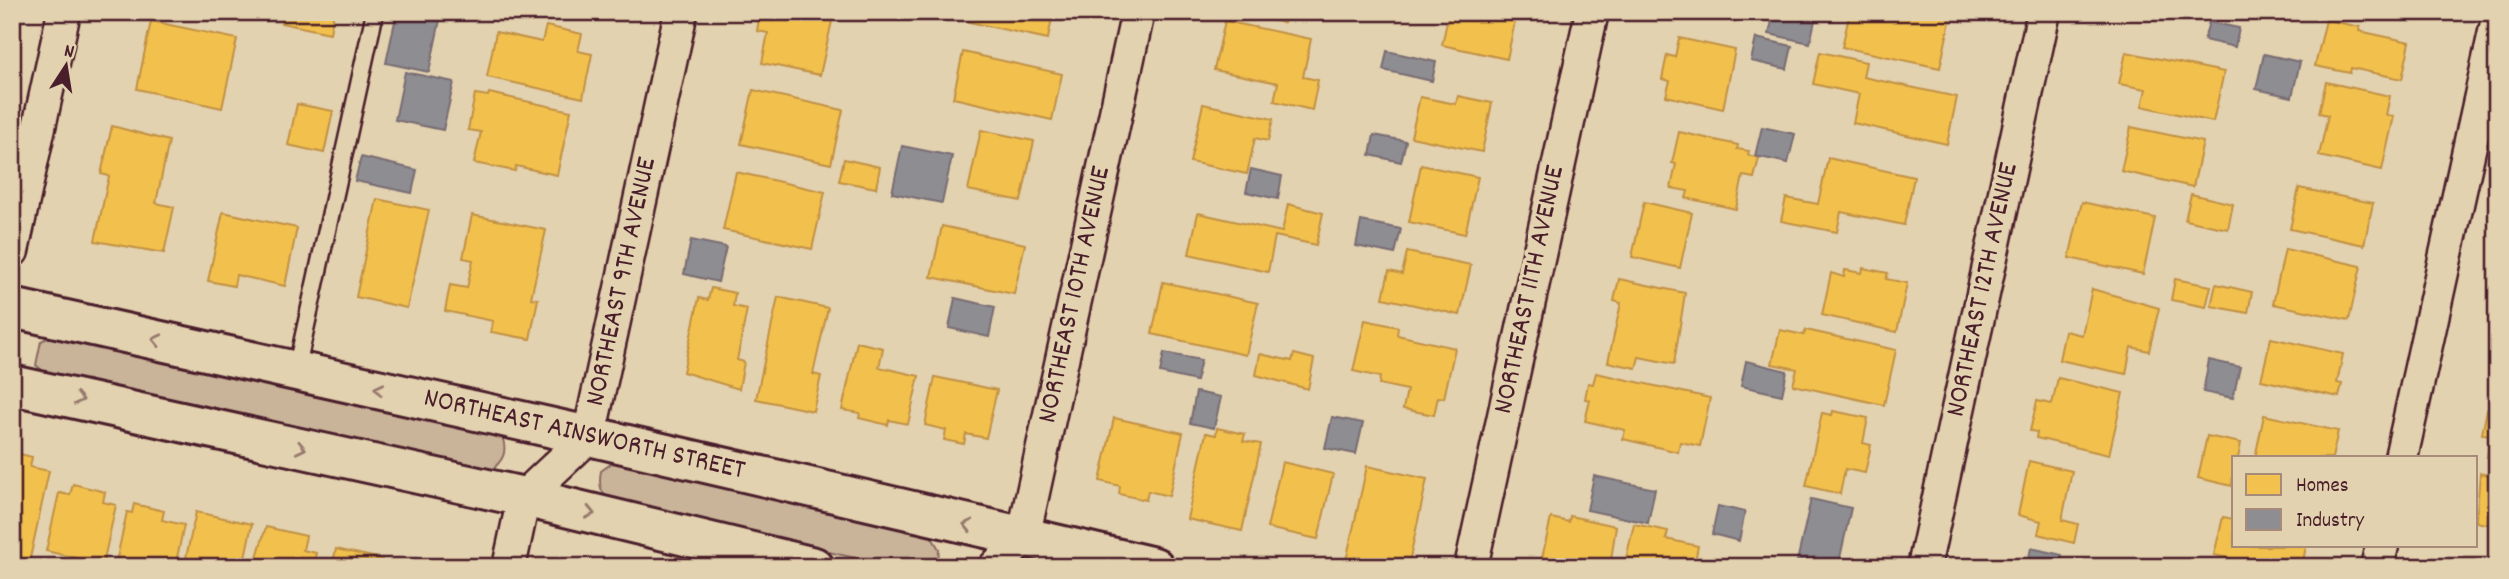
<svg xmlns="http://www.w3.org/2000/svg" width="2509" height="579" viewBox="0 0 2509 579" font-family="Dekko,sans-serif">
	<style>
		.green { fill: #cab499; stroke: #8a6a62; stroke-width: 2 }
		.homes { fill: #f2c14e; stroke: #c09044; stroke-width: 2 }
		.industry { fill: #8d8d92; stroke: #796c73; stroke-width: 2 }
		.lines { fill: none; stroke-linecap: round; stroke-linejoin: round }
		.service-casing { stroke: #4a1f2b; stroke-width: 21 }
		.minor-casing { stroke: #4a1f2b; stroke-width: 37 }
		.tertiary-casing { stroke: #4a1f2b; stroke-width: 44 }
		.service { stroke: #e3d2af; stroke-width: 16 }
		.minor { stroke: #e3d2af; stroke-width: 32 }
		.tertiary { stroke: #e3d2af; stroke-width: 38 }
		.oneway { stroke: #96786d }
		.labels { text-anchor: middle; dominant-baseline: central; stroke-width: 7; stroke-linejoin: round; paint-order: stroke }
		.street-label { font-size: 28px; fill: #4a1f2b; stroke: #e3d2af }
	</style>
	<rect width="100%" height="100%" fill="#e3d2af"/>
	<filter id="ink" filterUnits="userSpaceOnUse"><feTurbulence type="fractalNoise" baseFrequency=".0143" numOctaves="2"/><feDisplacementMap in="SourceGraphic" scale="14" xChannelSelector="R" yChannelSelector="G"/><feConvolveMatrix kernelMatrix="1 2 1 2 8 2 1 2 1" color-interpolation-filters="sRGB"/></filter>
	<g filter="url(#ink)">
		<!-- green -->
		<path class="green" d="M55,335L502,436C508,453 503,460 490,472L48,375L36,365L41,341Z
			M620,462L928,531L939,549L938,561L932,567H895L612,503C601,492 598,487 601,471L612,463Z"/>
		<!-- homes -->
		<path class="homes" d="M284,12H334L330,33L281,23Z
			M760,12H834L820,75L762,63L768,33L757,31Z
			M971,12H1053L1048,39L969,22Z
			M1239,12H1286L1284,23Z
			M1449,12H1517L1507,59L1442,45Z
			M1850,12H1952L1940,68L1842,47Z
			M2326,20L2360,27L2359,31L2410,42L2402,79L2351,68L2350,73L2315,66Z
			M151,21L237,39L222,108L137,89Z
			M1225,21L1311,39L1303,77L1318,80L1312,110L1274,101L1278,83L1214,70Z
			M546,26L582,34L578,51L592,54L583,98L487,77L496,32L542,42Z
			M1679,38L1735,50L1723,109L1666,96L1670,81L1662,79L1667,55L1675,57Z
			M963,52L1062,74L1052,120L953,98Z
			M1820,52L1866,62L1863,77L1957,97L1947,144L1853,123L1859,94L1813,84Z
			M2126,52L2224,72L2213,122L2142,106L2146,89L2119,84Z
			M2326,82L2390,96L2386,115L2394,116L2382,170L2319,156L2328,115L2319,113Z
			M753,90L843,110L831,164L741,144Z
			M489,93L571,111L557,175L516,166L515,171L474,163L481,132L468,130L475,94L488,96Z
			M1458,96L1492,103L1482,152L1411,137L1420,97L1456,104Z
			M297,104L333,111L324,153L288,145Z
			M1203,104L1273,119L1268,141L1255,138L1247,174L1190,162Z
			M112,126L169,141L156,203L174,207L164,253L95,241L109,176L101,174Z
			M2131,127L2203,142L2193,187L2121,171Z
			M981,130L1034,141L1021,201L968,190Z
			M1679,132L1738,145L1737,149L1749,151L1748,155L1759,158L1754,178L1743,176L1736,209L1686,198L1688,191L1671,188L1676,164L1672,163Z
			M1828,158L1914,177L1904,225L1841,212L1837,232L1781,221L1786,198L1818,204Z
			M844,159L880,167L876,188L839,181Z
			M1421,165L1478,177L1465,234L1409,222Z
			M736,172L825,192L812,249L723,230Z
			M2299,188L2373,203L2364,245L2290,229Z
			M2191,194L2233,204L2228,229L2185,220Z
			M377,199L429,210L407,308L356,297Z
			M1644,202L1692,213L1680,268L1632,257Z
			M2082,202L2155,218L2143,274L2069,258Z
			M1288,204L1323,213L1316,245L1275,236L1268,272L1189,254L1198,213L1282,232Z
			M223,212L297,228L285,286L236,275L234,286L208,281Z
			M472,215L546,230L531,298L538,299L530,339L491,332L493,321L445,311L450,285L467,288L473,260L463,258Z
			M942,226L1025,244L1014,294L931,277Z
			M2285,249L2361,266L2349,320L2273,304Z
			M1407,252L1471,265L1460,315L1383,298L1389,271L1402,274Z
			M1863,268L1888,273L1886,279L1907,283L1897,332L1822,315L1831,273L1844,277L1845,270L1862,273Z
			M1619,279L1685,293L1674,364L1639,357L1636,368L1608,362L1621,303L1614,301Z
			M2175,279L2211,286L2206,307L2171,300Z
			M1163,282L1258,303L1246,355L1152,334Z
			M2216,284L2252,292L2248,313L2211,306Z
			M711,288L735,293L733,306L747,309L737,360L744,362L739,389L683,372L699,298L708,300Z
			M2092,289L2159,308L2149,351L2131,347L2126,374L2059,360L2065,331L2082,335Z
			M778,297L828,308L813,374L821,376L813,411L756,399Z
			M1365,320L1398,327L1397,335L1455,348L1444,398L1438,397L1434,415L1403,409L1407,390L1379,384L1380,377L1353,371Z
			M1780,330L1804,335L1806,330L1896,350L1884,405L1793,385L1797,369L1772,364Z
			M2271,338L2343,354L2337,383L2342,384L2339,397L2261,380Z
			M857,342L883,348L879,367L919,376L908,424L889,420L888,425L859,418L860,413L842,410Z
			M1260,354L1292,361L1294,354L1314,359L1308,389L1256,375Z
			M1596,373L1710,398L1700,446L1680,442L1678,452L1623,439L1625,430L1585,421L1590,400L1585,399L1588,383L1593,384Z
			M935,377L997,390L986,438L966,434L964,444L944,440L946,430L925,425Z
			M2058,378L2123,393L2109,455L2036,438L2037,432L2030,431L2037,401L2052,404Z
			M2497,408V459L2487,457L2491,435L2482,434L2487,410L2496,412Z
			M1833,411L1868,418L1863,443L1871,445L1865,473L1845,469L1840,494L1806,486L1822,413L1832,415Z
			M2264,415L2338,431L2332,458H2255Z
			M1114,418L1183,433L1169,496L1148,491L1146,500L1119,494L1120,486L1100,481Z
			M1217,428L1245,434L1243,441L1261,444L1242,531L1187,519L1206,433L1216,435Z
			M2207,436L2241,443L2238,458H2234L2232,486L2198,478Z
			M12,452L32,457L30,467L49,471L29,563L12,559Z
			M2029,461L2072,471L2062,520L2078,524L2074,543L2038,534L2041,521L2018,515Z
			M1282,462L1333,474L1318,539L1267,528Z
			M1367,466L1427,479L1408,567H1375L1346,561Z
			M2480,473L2497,477V526L2476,522Z
			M73,484L105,492L103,502L116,505L103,564L46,551L59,493L70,495Z
			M134,504L164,511L162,520L184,525L175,567H115L127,512L132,513Z
			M196,512L252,524L243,567H184Z
			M1570,516L1616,526L1610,567H1540L1551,518L1569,522Z
			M2223,517L2234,519V546H2306L2302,567H2269L2214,555Z
			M1634,524L1668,531L1666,539L1698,546L1694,567H1629L1630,563H1625Z
			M266,527L306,536L303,550L316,553L313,567H254Z
			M336,549L382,559L380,567H332Z
			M1732,559L1770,567H1730Z"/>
		<!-- industry -->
		<path class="industry" d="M397,12L440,20L429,72L386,63Z
			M1774,12L1816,16L1810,43L1769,34Z
			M2209,22L2239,28L2235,47L2204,40Z
			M1756,38L1792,46L1787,69L1751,61Z
			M1387,51L1436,62L1432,81L1383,70Z
			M2264,54L2300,62L2292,97L2256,89Z
			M405,72L454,82L443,130L395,120Z
			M1762,127L1795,134L1788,163L1755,156Z
			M1374,135L1406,141L1401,162L1370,155Z
			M902,146L952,156L942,203L892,193Z
			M361,157L417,170L412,193L355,181Z
			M1251,169L1282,176L1278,199L1246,192Z
			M1361,221L1401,229L1395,254L1356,246Z
			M691,240L726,247L718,282L684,274Z
			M955,298L995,307L989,337L949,328Z
			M1164,353L1201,360L1196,381L1160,373Z
			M2209,360L2240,367L2233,398L2203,392Z
			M1746,361L1787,371L1782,395L1741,386Z
			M1196,392L1221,397L1214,428L1190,423Z
			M1332,417L1363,423L1356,454L1325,448Z
			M1594,476L1655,489L1648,523L1587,510Z
			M1811,499L1851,508L1838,567L1796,566Z
			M1718,506L1745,512L1739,541L1712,534Z
			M2031,548L2062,555L2060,567L2028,562Z"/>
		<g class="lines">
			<!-- service casing -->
			<g class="service-casing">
				<path id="service" d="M296,371L375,12"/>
			</g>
			<!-- minor casing -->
			<g class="minor-casing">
				<path id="minor" d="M12,251L64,12
					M2401,458L2497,23
					M509,567L524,497L589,436L681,12
					M995,567L1023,538L1138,12
					M1471,567L1592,12
					M1924,567L2044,12
					M2377,567L2382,546"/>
			</g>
			<!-- tertiary casing -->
			<g class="tertiary-casing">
				<path id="tertiary" d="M12,308L589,436L1154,567
					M12,385L524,497L814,567"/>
			</g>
			<!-- service -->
			<use href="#service" class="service"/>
			<!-- minor -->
			<use href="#minor" class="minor"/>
			<!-- tertiary -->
			<use href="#tertiary" class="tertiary"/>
		</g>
		<!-- one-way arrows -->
		<defs><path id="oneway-chevron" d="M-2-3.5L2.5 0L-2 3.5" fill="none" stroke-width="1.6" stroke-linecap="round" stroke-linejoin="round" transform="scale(1.75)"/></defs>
		<g class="oneway">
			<use href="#oneway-chevron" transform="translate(157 340) rotate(-167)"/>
			<use href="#oneway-chevron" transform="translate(379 389) rotate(-168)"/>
			<use href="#oneway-chevron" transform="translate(79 399) rotate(12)"/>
			<use href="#oneway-chevron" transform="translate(301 448) rotate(12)"/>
			<use href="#oneway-chevron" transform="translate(590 513) rotate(13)"/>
			<use href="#oneway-chevron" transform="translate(968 525) rotate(-167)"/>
		</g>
	</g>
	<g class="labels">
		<!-- street labels -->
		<g class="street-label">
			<text transform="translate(623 282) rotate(-78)">NORTHEAST 9TH AVENUE</text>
			<text transform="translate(1531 290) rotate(-78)">NORTHEAST 11TH AVENUE</text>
			<text transform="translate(1984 290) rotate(-78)">NORTHEAST 12TH AVENUE</text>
			<text transform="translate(1076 295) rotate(-78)">NORTHEAST 10TH AVENUE</text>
			<text transform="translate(584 436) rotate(13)">NORTHEAST AINSWORTH STREET</text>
		</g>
	</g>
	<!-- margin -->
	<rect width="2509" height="579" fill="none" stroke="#e3d2af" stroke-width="42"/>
	<rect x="21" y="21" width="2467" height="537" fill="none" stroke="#4a1f2b" stroke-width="2.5" filter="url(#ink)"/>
	<!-- legend -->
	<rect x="2232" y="456" width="245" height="91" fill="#e3d2af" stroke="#a68a7a" stroke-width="2"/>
	<rect x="2246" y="474" width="35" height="21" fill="#f2c14e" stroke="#a68a7a" stroke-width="2"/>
	<text x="2296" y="491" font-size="21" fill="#4a1f2b">Homes</text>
	<rect x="2246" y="509" width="35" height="21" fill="#8d8d92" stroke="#a68a7a" stroke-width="2"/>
	<text x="2296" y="526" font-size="21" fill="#4a1f2b">Industry</text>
	<!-- north arrow -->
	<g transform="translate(66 66) rotate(12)" stroke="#e3d2af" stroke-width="5" paint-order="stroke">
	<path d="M0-5L12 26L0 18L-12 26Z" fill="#4a1f2b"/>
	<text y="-10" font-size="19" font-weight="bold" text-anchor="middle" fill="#4a1f2b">N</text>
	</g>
</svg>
